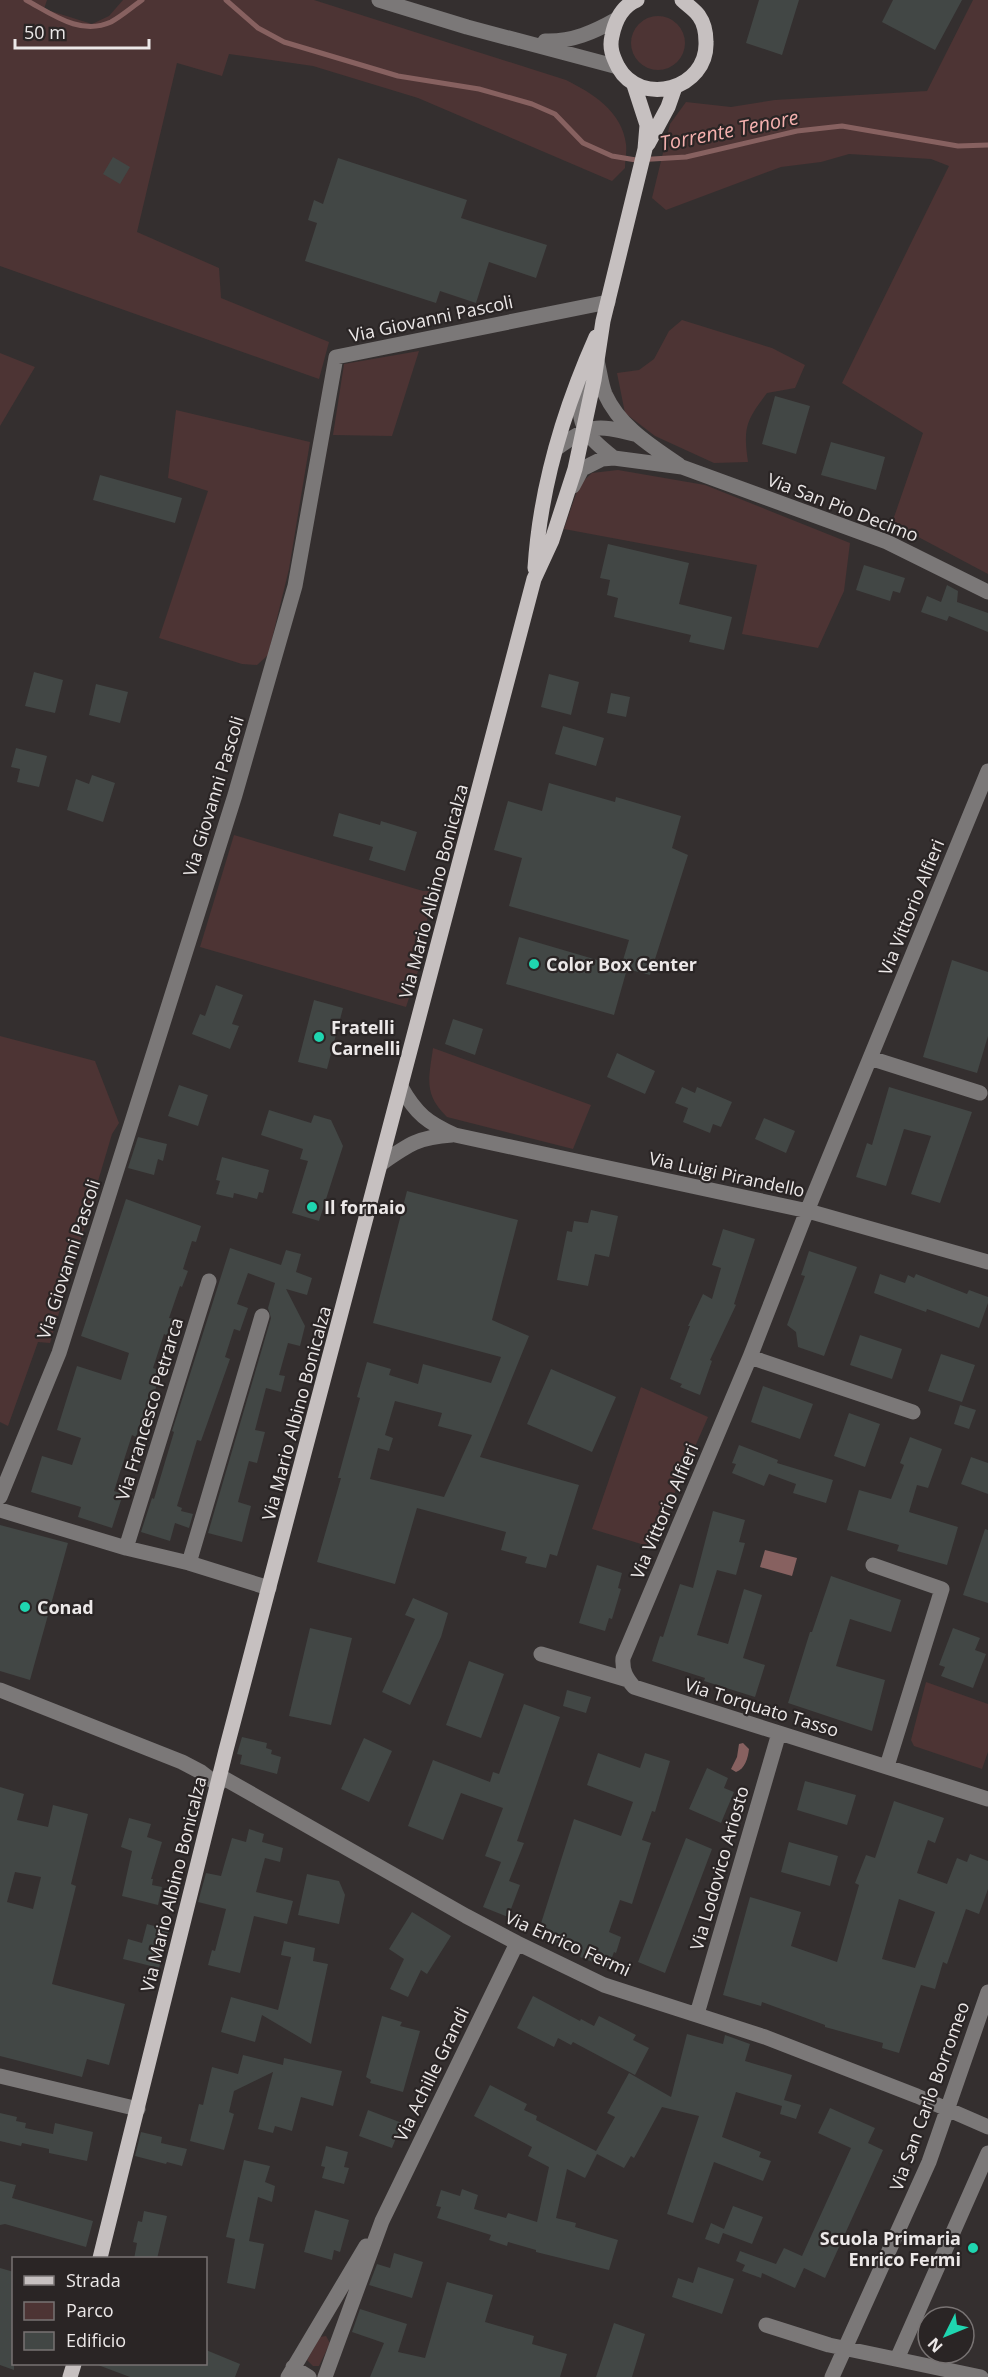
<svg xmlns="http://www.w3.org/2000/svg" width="988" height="2377" viewBox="0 0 988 2377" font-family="'Open Sans',sans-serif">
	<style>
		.green { fill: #4d3434 }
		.water { fill: #876160 }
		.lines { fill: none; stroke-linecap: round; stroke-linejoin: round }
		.stream { stroke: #876160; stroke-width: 5 }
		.building { fill: #424745; fill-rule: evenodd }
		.minor { stroke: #7b7878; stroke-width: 15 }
		.major { stroke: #c6c0c0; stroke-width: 15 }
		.poi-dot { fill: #1fd5b0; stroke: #2a2525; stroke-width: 2 }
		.labels { text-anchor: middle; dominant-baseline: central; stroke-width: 4.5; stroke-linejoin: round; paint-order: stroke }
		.street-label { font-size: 18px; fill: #ece8e8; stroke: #2a2525 }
		.poi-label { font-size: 18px; font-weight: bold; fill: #ece8e8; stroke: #2a2525; text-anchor: start }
		.water-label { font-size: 20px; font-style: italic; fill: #f4b0ae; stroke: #2a2525 }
	</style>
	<rect width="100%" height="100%" fill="#342f2f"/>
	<!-- green -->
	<path class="green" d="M0,0H47L44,9L92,24L109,16L123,0H314L566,80C592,93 622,111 626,144C627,151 625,160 625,168L612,181L418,98L313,66L229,54L222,76L177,63L137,232L219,268L221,298L329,342L319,379L0,266Z
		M973,0H988V574L892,523L923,433L842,383L949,166L931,159L849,154L821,162L781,167L666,210L652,198L670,124L686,102L731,107L775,100L927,91Z
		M631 43a27 27 0 1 1 54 0a27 27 0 1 1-54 0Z
		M682,320L772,348L805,365L795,388L767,393C746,421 743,427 748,462L714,463L655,436L625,413L617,373L639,370L654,359L669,331Z
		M419,351L392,436L333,435L344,364Z
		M0,353L35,367L0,426Z
		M176,410L310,442L289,569L268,655L257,665L242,664L159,638L208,491L168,478Z
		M618,470L705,485L850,543L844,591L818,648L742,634L757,565L564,529L579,485L592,473Z
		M234,835L423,891H432L419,968L406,1007L200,947Z
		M0,1036L95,1061L119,1123L112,1134L50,1343L38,1342L8,1426L0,1422Z
		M433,1048L591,1105L573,1149L447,1117C423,1094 429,1078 433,1048Z
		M641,1387L708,1417L651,1547L592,1529Z
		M926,1682L988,1704V1752L982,1769L914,1746L911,1740Z
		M326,2336L330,2343L319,2366H313L307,2360L320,2337Z"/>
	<!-- water -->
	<path class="water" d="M765,1550L797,1558L792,1576L760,1567Z
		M743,1743L749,1749C748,1758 745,1769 736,1772L731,1769L737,1757L739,1744Z"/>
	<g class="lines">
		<!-- stream -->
		<path class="stream" d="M26,0C52,14 80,36 111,22C122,16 132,7 142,0
			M226,0L258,28L284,42L398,76L479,89L532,104L555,114L583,143L612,156L636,160L686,157L797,131L842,126L958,146L988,145"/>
	</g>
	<!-- building -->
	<path class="building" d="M759,0H799L782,55L746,43Z
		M893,0H962L935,50L882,22Z
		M113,157L130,167L120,184L103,174Z
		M338,158L467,200L461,218L547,245L536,278L489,262L476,303L440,291L436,303L305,261L317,223L308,220L314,200L323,204Z
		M775,396L810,406L796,454L762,444Z
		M831,442L885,457L876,490L821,475Z
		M100,475L182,498L175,523L93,500Z
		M608,544L689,563L679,604L732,617L724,650L689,642L691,635L614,617L618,598L607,595L610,580L600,578Z
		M864,565L905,578L900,593L893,591L890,601L856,590Z
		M947,585L958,591L957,602L988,613V632L949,616L947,621L921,612L927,596L941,602Z
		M34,672L63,680L55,713L25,706Z
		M549,674L579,682L571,715L541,707Z
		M96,684L128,692L120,723L89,715Z
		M611,693L630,697L626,717L607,713Z
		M563,726L604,738L596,766L555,754Z
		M16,748L47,756L39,787L17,782L20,769L11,767Z
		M92,775L115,783L103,822L67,810L76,779L89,784Z
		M549,783L615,802L616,797L681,816L672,848L688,855L650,975L627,969L614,1015L506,984L519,937L621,967L629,940L509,906L522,858L494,850L508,801L542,811Z
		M339,813L380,825L381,821L417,832L405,871L369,860L373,847L333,836Z
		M952,960L988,972V1036L977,1073L923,1057Z
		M216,985L243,995L232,1024L239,1026L230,1049L192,1034L200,1014L205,1016Z
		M314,1000L343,1008L327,1069L298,1062Z
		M453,1019L483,1029L475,1055L445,1044Z
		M617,1053L655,1071L645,1094L607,1077Z
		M179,1085L208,1095L198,1126L168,1116Z
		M682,1087L695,1093L697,1087L732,1102L721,1127L713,1124L710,1133L683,1122L688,1108L675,1103Z
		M889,1087L972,1112L940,1203L911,1194L931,1136L904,1129L886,1186L856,1177L867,1143L872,1145Z
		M269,1110L311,1123L314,1115L331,1120L343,1146L319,1221L292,1213L308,1161L300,1159L303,1149L261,1135Z
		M764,1118L795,1131L786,1153L755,1139Z
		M138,1137L167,1144L163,1161L158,1159L154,1175L128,1168Z
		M222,1157L269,1170L263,1193L259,1192L257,1199L234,1193L233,1198L216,1194L220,1181L216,1180Z
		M407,1191L518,1220L492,1320L529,1336L480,1457L579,1485L557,1556L550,1554L546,1568L525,1563L527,1557L501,1550L506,1532L417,1508L395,1584L317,1562L341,1478H338L360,1398L357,1397L367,1362L391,1369L389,1375L418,1384L423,1364L491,1383L501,1357L373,1323ZM395,1401L442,1413L438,1426L472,1435L444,1497L370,1479L378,1448L389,1451L393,1438L385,1435Z
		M126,1199L201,1226L196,1242L192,1241L183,1269L188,1271L182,1287L180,1286L169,1318L174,1319L168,1336L164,1334L153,1368L161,1371L151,1404L147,1402L136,1437L132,1435L114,1491L123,1494L112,1528L78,1517L81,1507L31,1492L42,1456L72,1465L81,1438L57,1430L77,1366L121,1380L129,1353L81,1336Z
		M591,1210L618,1216L609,1257L595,1254L588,1286L557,1280L567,1231L572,1232L574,1221L588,1223Z
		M723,1229L755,1239L734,1304L736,1305L710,1360L712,1361L700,1395L680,1387L682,1384L670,1379L690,1326H688L703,1294L712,1299L721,1268L712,1265Z
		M230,1248L281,1265L286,1250L301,1254L296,1272L312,1278L307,1295L286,1289L305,1326L300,1346L288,1343L279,1375L285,1376L281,1392L266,1388L255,1430L265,1432L257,1463L249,1461L238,1502L251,1506L242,1542L208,1533L271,1318L268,1308L275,1283L248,1273L237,1304L248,1308L240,1331L234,1329L225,1357L230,1359L201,1441L197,1440L177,1506L182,1508L181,1511L193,1514L189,1528L175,1523L170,1541L141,1532L152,1498L154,1499L174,1432L172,1431Z
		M809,1251L857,1267L824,1356L798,1347L796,1332L787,1325L805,1276L801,1275Z
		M880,1274L905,1283L908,1275L914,1278L916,1274L967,1294L969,1290L988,1297V1303L979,1328L927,1309L926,1312L874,1293Z
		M860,1335L902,1349L892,1379L850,1365Z
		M941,1354L975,1365L962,1402L928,1391Z
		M551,1369L616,1397L592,1452L527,1424Z
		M763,1386L813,1404L800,1439L751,1422Z
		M960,1405L976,1410L969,1429L954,1424Z
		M849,1413L880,1424L865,1467L834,1456Z
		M910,1437L942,1449L928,1488L917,1485L909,1512L958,1527L947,1565L897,1551L899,1545L847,1530L859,1490L891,1499L904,1465L900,1463Z
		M739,1445L778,1460L777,1463L833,1480L826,1503L793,1493L796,1484L769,1474L764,1486L732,1473L736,1464L732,1463Z
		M971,1457L988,1463V1494L961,1484Z
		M713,1511L745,1520L739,1542L745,1543L736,1575L717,1570L697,1635L728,1644L744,1589L762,1595L743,1658L765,1665L755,1697L704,1681L705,1678L652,1661L660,1636L663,1637L680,1584L693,1588Z
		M0,1525L68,1543L30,1680L0,1671Z
		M985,1529L988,1530V1603L963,1595Z
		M597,1565L622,1573L618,1588L621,1589L612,1619L609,1618L605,1631L579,1623Z
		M831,1576L901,1600L891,1632L850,1619L836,1666L885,1680L872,1731L788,1703L810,1632H812Z
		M413,1598L448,1613L441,1637L410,1705L382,1692L415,1619L405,1615Z
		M310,1628L352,1638L331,1725L289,1716Z
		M953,1628L980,1638L975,1650L986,1654L973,1688L941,1676L945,1667L939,1665Z
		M469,1661L504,1674L481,1738L446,1725Z
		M567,1690L591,1697L586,1713L563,1706Z
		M524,1704L560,1717L517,1841L524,1843L509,1881L520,1885L508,1917L483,1907L501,1862L485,1856L503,1808L461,1793L443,1840L408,1826L433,1760L490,1782L493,1772L499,1774Z
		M242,1737L267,1743L266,1748L272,1750L271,1754L281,1757L277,1774L240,1764L242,1755L237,1754Z
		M364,1738L392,1751L369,1802L341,1789Z
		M598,1753L640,1768L645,1753L670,1761L655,1812L652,1811L642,1840L651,1843L632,1904L620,1900L609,1932L621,1937L616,1953L614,1952L608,1968L580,1957L582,1951L537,1936L574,1819L621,1836L633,1802L587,1785Z
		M707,1768L728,1778L724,1788L734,1792L721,1823L689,1809Z
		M805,1781L856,1795L847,1825L797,1810Z
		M0,1787L24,1794L17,1820L48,1827L53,1805L88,1814L71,1884L76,1886L52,1984L125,2004L109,2065L87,2059L82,2077L0,2056ZM15,1872L41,1877L33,1909L7,1902Z
		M894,1801L944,1818L935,1843L928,1840L917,1873L947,1884L957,1858L967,1862L970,1854L988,1861V1889L979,1914L966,1909L947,1964L943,1962L935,1989L921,1985L899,2053L882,2048L883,2043L825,2027V2025L762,2002L761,2006L723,1995L750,1897L801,1912L791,1946L837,1962L859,1885L855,1883L866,1855L875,1858ZM899,1899L935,1912L915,1968L882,1959Z
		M129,1818L151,1824L147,1837L162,1842L151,1879H153L152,1885L162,1887L158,1905L122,1896L132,1851L121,1847Z
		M249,1829L264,1834L262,1842L283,1848L280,1862L265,1858L256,1892L293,1901L287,1924L254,1916L240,1973L208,1965L212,1950L215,1951L226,1909L198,1902L206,1873L221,1876L232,1838L246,1842Z
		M686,1838L712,1849L665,1973L638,1962Z
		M789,1842L838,1856L830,1886L781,1872Z
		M307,1874L339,1881L345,1895L339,1924L298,1915Z
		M412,1912L451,1936L427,1974L421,1970L408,1997L390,1989L404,1959L389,1949Z
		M147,1924L169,1930L159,1968L123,1959L128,1939L142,1943Z
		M284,1941L315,1948L313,1961L328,1964L311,2044L262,2015L255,2042L221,2032L231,1997L278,2010L291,1957L281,1955Z
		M533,1996L580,2021L581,2019L594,2026L599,2016L636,2035L633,2040L649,2048L635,2075L573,2042L571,2045L558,2038L554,2047L517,2028Z
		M382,2016L402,2022L400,2026L420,2031L403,2092L370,2083L371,2080L366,2077Z
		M687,2034L723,2044L725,2035L750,2044L745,2061L792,2075L784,2100L801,2105L796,2119L780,2114L782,2106L736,2092L722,2137L761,2152L759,2157L771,2161L763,2181L714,2162L693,2223L667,2214L699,2116L662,2107L634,2158L631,2156L624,2168L597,2154L585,2178L567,2169L556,2218L576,2223L575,2227L618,2240L609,2270L536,2252V2250L508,2242L507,2246L489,2240L491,2235L437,2218L441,2207L436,2206L441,2190L460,2196L462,2189L478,2195L474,2209L506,2218L508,2213L537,2222L549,2167L528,2156L532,2147L474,2116L490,2085L527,2104L524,2110L537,2116L536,2120L596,2151L615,2117L607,2113L629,2073L671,2097Z
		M243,2055L283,2065L284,2058L342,2071L333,2106L301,2097L292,2131L275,2126L273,2133L258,2129L273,2072L234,2091L229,2112L234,2114L224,2150L190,2141L199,2104L203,2105L212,2067L238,2074Z
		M830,2108L875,2128L868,2143L883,2150L825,2278L804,2268L795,2288L762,2273L761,2278L742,2271L745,2265L736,2261L740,2251L776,2264L784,2248L802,2256L851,2148L818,2133Z
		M368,2110L402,2123L392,2148L359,2136Z
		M0,2113L17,2117L16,2121L26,2123L25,2128L53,2134L55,2123L93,2132L87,2161L49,2153V2149L22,2143L21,2146L0,2141Z
		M141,2132L162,2137L161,2143L187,2149L182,2166L167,2162L166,2164L135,2156Z
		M326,2146L348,2152L344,2167L349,2168L344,2184L322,2178L325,2167L321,2166Z
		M244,2160L270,2166L265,2182L275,2186L272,2202L258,2197L249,2241L264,2244L255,2289L227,2283L235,2239L226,2237Z
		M0,2181L16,2185L12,2198L93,2221L86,2247L5,2224L0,2225Z
		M733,2206L763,2217L752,2244L723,2233L719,2244L705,2239L711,2223L724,2229Z
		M315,2210L349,2220L340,2252L334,2250L332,2260L304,2252Z
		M144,2211L167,2216L157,2259H134L137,2243L133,2242L138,2221L142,2222Z
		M394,2253L423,2262L412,2298L369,2285L377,2264L390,2268Z
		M698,2267L734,2279L722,2314L672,2297L678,2278L693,2283Z
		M0,2268L14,2272V2370L0,2365Z
		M447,2282L493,2295L485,2322L534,2336L532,2344L567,2354L560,2377H370L384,2343L352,2332L360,2309L407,2324L398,2352L425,2358Z
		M614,2323L645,2334L632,2377H596Z
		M206,2350L240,2364L235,2377H130L98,2365L206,2364Z"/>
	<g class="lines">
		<!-- minor -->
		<path class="minor" d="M379,0L467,27L618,67
			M545,41C572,42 594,32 617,19
			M597,361C600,372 601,384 605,394C620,427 650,445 679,465
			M580,382C578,424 580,431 614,458
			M557,448C590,425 595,424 634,434
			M573,486L582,469L602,459L614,458L682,467L887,542L988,592
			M988,771L803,1221L750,1357L623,1658C622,1671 626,1678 634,1687L988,1799
			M870,1058L980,1093
			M401,1087C416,1114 428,1123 455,1135L808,1211L988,1262
			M382,1163C409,1144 419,1137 452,1135
			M750,1357L913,1412
			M0,1497L59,1353L235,795L295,586L336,357L608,302
			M0,1510L126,1548L189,1563L269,1588
			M126,1548L209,1281
			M189,1563L262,1316
			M873,1565L942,1589L887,1766
			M541,1654L628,1680
			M0,1690L182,1762L201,1772L218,1785
			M220,1776L466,1916L517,1943L604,1985L765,2037L917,2096L988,2127
			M697,2014L779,1733
			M0,2076L138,2109
			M766,2325L829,2345L981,2377
			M897,2359L988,2153
			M293,2367L309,2377
			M288,2377L366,2246
			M325,2377L382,2221L517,1943
			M832,2377L929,2162L988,1992"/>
		<!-- major -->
		<path class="major" d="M637,0C622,6 615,21 612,36C609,48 613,57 618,67C641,108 708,89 706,42C706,33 704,23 699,16C695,10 687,5 682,0
			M648,144L668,107L675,87
			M535,568C540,489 564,409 596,337
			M100,2258L226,1750L534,579L552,540L575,469L594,380L603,321L645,149L647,125L634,85
			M70,2377L74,2364"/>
	</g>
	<!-- markers -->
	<g class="poi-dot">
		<circle cx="534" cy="964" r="6"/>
		<circle cx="319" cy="1037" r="6"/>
		<circle cx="312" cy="1207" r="6"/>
		<circle cx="25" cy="1607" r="6"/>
		<circle cx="973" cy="2248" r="6"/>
	</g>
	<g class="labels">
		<!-- street labels -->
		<g class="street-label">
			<text transform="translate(431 318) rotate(-12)">Via Giovanni Pascoli</text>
			<text transform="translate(843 507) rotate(21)">Via San Pio Decimo</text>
			<text transform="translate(213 796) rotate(-73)">Via Giovanni Pascoli</text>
			<text transform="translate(433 891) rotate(-75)">Via Mario Albino Bonicalza</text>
			<text transform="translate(911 907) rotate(-68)">Via Vittorio Alfieri</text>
			<text transform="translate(727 1174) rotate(12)">Via Luigi Pirandello</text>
			<text transform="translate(68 1259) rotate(-72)">Via Giovanni Pascoli</text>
			<text transform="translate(149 1409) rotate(-73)">Via Francesco Petrarca</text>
			<text transform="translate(296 1413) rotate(-75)">Via Mario Albino Bonicalza</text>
			<text transform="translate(664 1511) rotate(-67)">Via Vittorio Alfieri</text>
			<text transform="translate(762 1707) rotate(17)">Via Torquato Tasso</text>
			<text transform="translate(719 1868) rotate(-74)">Via Lodovico Ariosto</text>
			<text transform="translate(173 1884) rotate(-76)">Via Mario Albino Bonicalza</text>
			<text transform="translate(568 1943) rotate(24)">Via Enrico Fermi</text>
			<text transform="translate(431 2074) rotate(-64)">Via Achille Grandi</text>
			<text transform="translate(929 2096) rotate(-70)">Via San Carlo Borromeo</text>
		</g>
		<!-- poi labels -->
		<g class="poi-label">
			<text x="546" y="964">Color Box Center</text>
			<text x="331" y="1027">Fratelli<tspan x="331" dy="21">Carnelli</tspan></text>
			<text x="324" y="1207">Il fornaio</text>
			<text x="37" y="1607">Conad</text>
			<text x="961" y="2238" text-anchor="end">Scuola Primaria<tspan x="961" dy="21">Enrico Fermi</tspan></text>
		</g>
		<!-- water labels -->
		<g class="water-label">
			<text transform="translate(729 130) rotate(-11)">Torrente Tenore</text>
		</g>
	</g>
	<!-- legend -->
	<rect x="12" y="2257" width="195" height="108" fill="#2a2525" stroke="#787373" stroke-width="1.5"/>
	<rect x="24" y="2276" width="30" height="9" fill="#c6c0c0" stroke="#787373" stroke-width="1.5"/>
	<text x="66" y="2287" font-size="18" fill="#ece8e8">Strada</text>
	<rect x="24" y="2302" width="30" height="18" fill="#4d3434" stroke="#787373" stroke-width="1.5"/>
	<text x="66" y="2317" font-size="18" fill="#ece8e8">Parco</text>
	<rect x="24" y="2332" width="30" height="18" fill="#424745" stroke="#787373" stroke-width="1.5"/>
	<text x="66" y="2347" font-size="18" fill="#ece8e8">Edificio</text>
	<!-- north arrow -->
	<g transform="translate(946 2335) rotate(227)"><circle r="28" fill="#2a2525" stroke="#787373" stroke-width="1.5"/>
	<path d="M0-4.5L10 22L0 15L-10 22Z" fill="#1fd5b0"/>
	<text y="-9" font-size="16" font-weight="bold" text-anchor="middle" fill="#ece8e8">N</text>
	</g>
	<!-- scale -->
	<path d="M15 39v9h134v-9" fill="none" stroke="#ece8e8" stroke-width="3"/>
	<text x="24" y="39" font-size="18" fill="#ece8e8" stroke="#2a2525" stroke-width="4.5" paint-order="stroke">50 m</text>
</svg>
